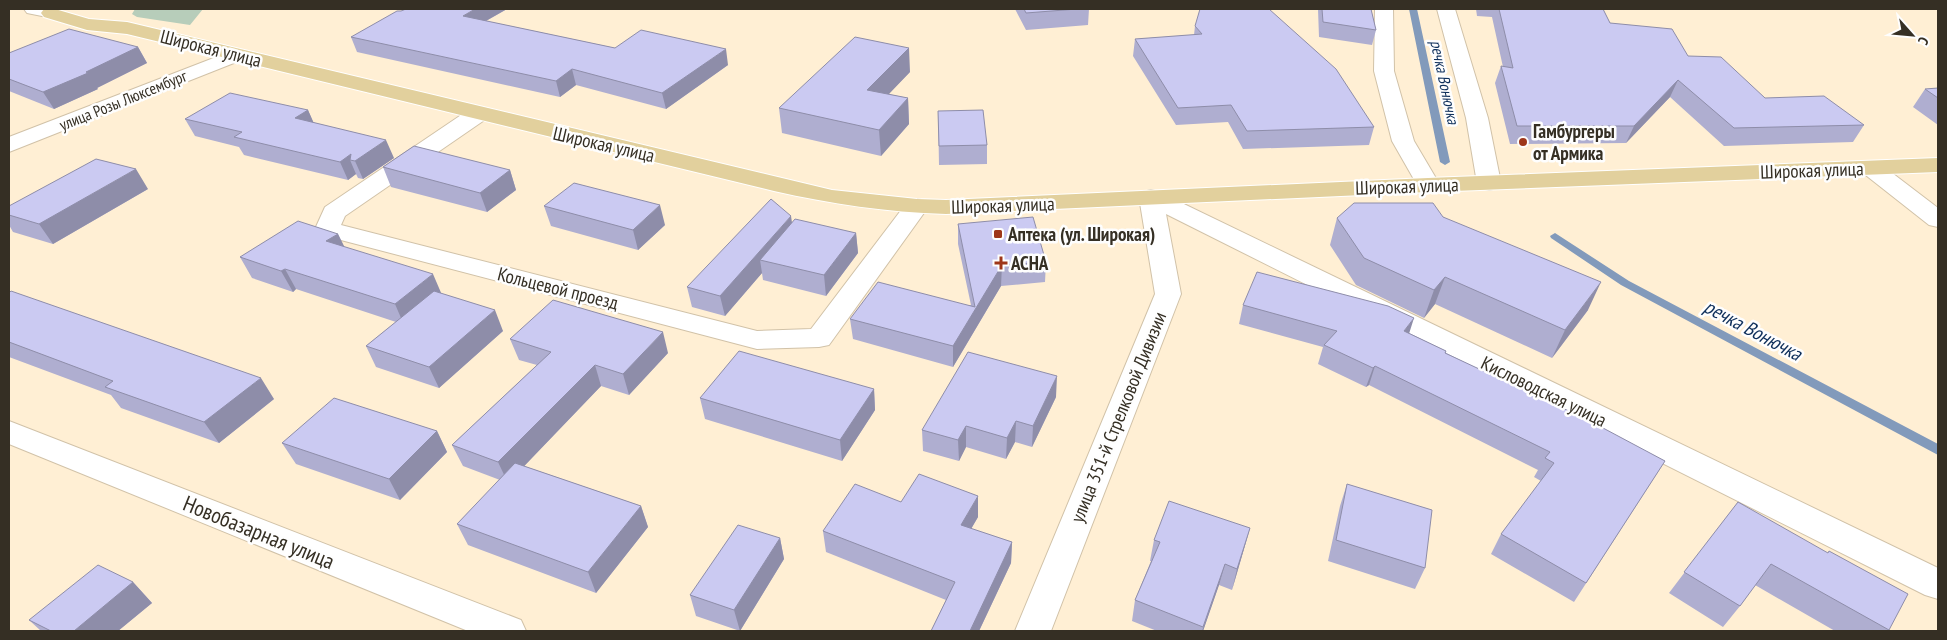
<svg xmlns="http://www.w3.org/2000/svg" width="1947" height="640" viewBox="0 0 1947 640" font-family="'PT Sans Narrow',sans-serif">
	<style>
		.green { fill: #b7cdba }
		.lines { fill: none; stroke-linecap: round; stroke-linejoin: round }
		.stream { fill: #829abb; fill-rule: evenodd }
		.minor-casing { stroke: #d1c2a8; stroke-width: 2 }
		.major-casing { stroke: #fff; stroke-width: 2 }
		.minor { fill: #fff; fill-rule: evenodd }
		.major { fill: #e2d09d; fill-rule: evenodd }
		.wall { fill: #afaed0 }
		.shaded-wall { fill: #8e8da9 }
		.building { fill: #cbcaf2; stroke: #8e8da9 }
		.poi-dot { fill: #9e3619; stroke: #fefefe; stroke-width: 2 }
		.labels { text-anchor: middle; dominant-baseline: central; stroke-width: 5; stroke-linejoin: round; paint-order: stroke }
		.far-water-label { font-size: 16px; font-style: italic; fill: #0f305b; stroke: #fefefe }
		.far-street-label { font-size: 16px; fill: #352f24; stroke: #fefefe }
		.street-label { font-size: 19px; fill: #352f24; stroke: #fefefe }
		.poi-label { font-size: 19px; font-weight: bold; fill: #352f24; stroke: #fefefe; text-anchor: start }
		.water-label { font-size: 20px; font-style: italic; fill: #0f305b; stroke: #fefefe }
		.near-street-label { font-size: 22px; fill: #352f24; stroke: #fefefe }
	</style>
	<rect width="100%" height="100%" fill="#ffefd4"/>
	<!-- green -->
	<path class="green" d="M135,9H203L190,25L137,17L132,14Z"/>
	<g class="lines">
		<!-- stream -->
		<path class="stream" d="M1409,9H1417L1450,162L1445,165L1440,162Z
			M1555,233L1629,281L1938,444V455L1621,285L1551,238L1550,236Z"/>
		<!-- minor casing -->
		<g class="minor-casing">
			<path id="minor" d="M24,9H50L51,11L48,15L42,16L27,13Z
				M1375,9H1393L1394,71L1414,141L1440,185L1436,190L1428,192L1420,190L1392,141L1374,71Z
				M1437,9H1455L1488,118L1501,183L1497,188L1489,190L1481,188L1477,183L1466,118Z
				M237,49L244,51L247,55L244,59L9,152V137Z
				M478,108L486,109L489,114L486,119L345,216L341,225L757,331L811,329L908,201L917,199L926,201L929,206L829,345L819,347L757,349L318,234L315,229L325,207L470,109Z
				M1871,161L1879,163L1938,208V227L1929,225L1863,173L1860,168L1863,163Z
				M1151,190L1159,192L1938,568V599L1925,595L1166,214L1181,294L1051,631H1015L1155,294L1139,197L1143,192Z
				M9,421L521,620L526,631H468L9,444Z"/>
		</g>
		<!-- major casing -->
		<g class="major-casing">
			<path id="major" d="M44,9H55L89,19L127,22L832,190L917,199L946,200L1428,178L1938,158V172L1428,192L946,214C886,212 832,204 774,191L127,34L87,30L44,17L41,13Z"/>
		</g>
		<!-- minor -->
		<use href="#minor" class="minor"/>
		<!-- major -->
		<use href="#major" class="major"/>
	</g>
	<!-- wall -->
	<path class="wall" d="M507,9L486,21L615,48L728,65L666,109L576,85L560,97L357,52L351,37Z
		M1015,9H1089L1088,25L1026,30Z
		M1318,9H1371L1376,30L1372,45L1319,37Z
		M1476,9H1603L1610,23L1688,56L1765,98L1864,125L1853,142L1724,146L1670,97L1626,143L1510,144L1495,83L1501,66L1503,67L1492,17L1477,16Z
		M1195,26L1374,127L1369,145L1243,149L1228,122L1176,125L1133,56L1135,39L1194,35Z
		M138,47L147,63L97,88L98,89L54,109L9,91V53Z
		M910,72L888,94L908,98L909,124L881,156L782,133L779,108Z
		M1938,88V125L1913,107L1925,89Z
		M308,110L313,122L394,158L363,179L358,178L356,174L348,180L244,155L239,147L195,136L185,119Z
		M938,111L987,145V164L939,165Z
		M383,167L510,170L516,190L487,212L391,187Z
		M148,189L53,244L13,232L9,225V206Z
		M544,206L665,225L638,250L551,226Z
		M1443,217L1588,310L1552,358L1435,304L1424,318L1356,285L1330,245L1337,218Z
		M792,222L856,233L858,253L826,296L763,280L762,273L725,316L692,307L687,287Z
		M958,224L1046,262L1045,282L1001,286L953,367L853,339L850,319L971,305L958,244Z
		M338,234L344,247L442,294L503,331L439,388L376,367L366,346L396,322L296,289L293,292L252,278L240,257Z
		M9,293L274,399L219,443L121,408L111,395L9,357Z
		M1243,305L1409,333L1446,351V353L1665,461L1574,602L1491,554L1501,534L1541,481L1534,477L1538,470L1369,385L1366,387L1318,364L1323,347L1239,324Z
		M510,339L668,353L629,395L601,386L524,466L641,506L648,527L596,593L468,545L457,524L500,480L463,466L452,445L537,365L519,360Z
		M874,389L875,410L842,461L705,419L700,398Z
		M1056,397L1032,447L1015,442L1006,459L966,447L959,461L923,451L922,430Z
		M437,431L447,452L400,500L296,464L282,443Z
		M1347,484L1425,568L1415,589L1328,561L1340,506Z
		M901,502L978,517L971,529L1012,542L1011,563L979,631H931L946,600L826,552L823,531Z
		M1738,502L1889,630L1888,631H1835L1755,585L1740,606L1723,627L1669,593Z
		M1250,528L1232,590L1219,585L1203,631H1157L1132,621L1135,600L1151,561H1150L1154,540Z
		M780,538L784,559L740,631L696,616L690,595Z
		M133,582L152,603L118,631H41L29,620Z"/>
	<!-- shaded-wall -->
	<path class="shaded-wall" d="M475,9H507L468,31L463,16Z
		M138,47L147,63L97,88L98,89L54,109L43,92Z
		M909,48L910,72L869,115L867,90Z
		M726,49L728,65L666,109L662,93Z
		M572,69L576,85L560,97L556,81Z
		M1678,80L1670,97L1626,143L1634,126Z
		M908,98L909,124L881,156L879,130Z
		M308,110L316,128L295,118Z
		M386,140L394,158L363,179L355,161Z
		M351,154L350,160L356,174L348,180L340,162Z
		M136,169L148,189L53,244L39,224Z
		M510,170L516,190L487,212L480,193Z
		M660,205L665,225L638,250L633,230Z
		M791,216L794,236L760,260L762,273L725,316L720,296Z
		M856,233L858,253L826,296L824,275Z
		M338,234L348,254L326,241Z
		M1002,265L1001,286L953,367V346Z
		M285,269L296,289L293,292L281,271Z
		M433,274L442,295L404,325L395,304Z
		M1445,277L1435,304L1424,318L1434,290Z
		M1601,282L1588,310L1552,358L1565,330Z
		M495,310L503,331L439,388L429,367Z
		M1414,318L1408,337L1404,331Z
		M663,332L668,353L629,395L623,374Z
		M595,365L601,386L508,483L498,462Z
		M1375,366L1369,385L1366,387L1373,368Z
		M1057,376L1056,397L1032,447L1033,426Z
		M261,378L274,399L219,443L204,422Z
		M874,389L875,410L842,461L840,440Z
		M1016,421L1015,442L1006,459L1007,438Z
		M966,426V447L959,461L958,440Z
		M437,431L447,452L400,500L389,479Z
		M978,496V517L961,546V525Z
		M641,506L648,527L596,593L588,572Z
		M1250,528L1244,549L1232,590L1237,569Z
		M780,538L784,559L740,631L734,610Z
		M1012,542L1011,563L979,631H970Z
		M1225,564L1219,585L1203,631H1202Z
		M133,582L152,603L118,631H74Z"/>
	<!-- building -->
	<path class="building" d="M406,9H475L463,16L615,48L641,30L726,49L662,93L572,69L556,81L351,37L397,11H401Z
		M1024,9H1077L1026,13Z
		M1200,9H1269L1336,69L1374,127L1247,131L1231,105L1178,108L1135,39L1202,34L1195,26Z
		M1322,9H1371L1376,30L1323,22Z
		M1499,9H1603L1610,23L1672,29L1688,56L1721,57L1765,98L1824,96L1864,125L1734,128L1678,80L1634,126H1517L1501,66L1513,68Z
		M69,29L138,47L86,72L88,73L43,92L9,79V53Z
		M855,37L909,48L867,90L908,98L879,130L779,108Z
		M1938,88V98L1925,89Z
		M230,93L308,110L295,118L386,140L355,161L350,160L351,154L340,162L234,137L242,132L185,119Z
		M983,110L987,145L939,146L938,111Z
		M414,146L510,170L480,193L383,167Z
		M96,159L136,169L39,224L9,215V206Z
		M574,183L660,205L633,230L544,206Z
		M771,199L791,216L720,296L687,287Z
		M1354,203H1433L1443,217L1601,282L1565,330L1445,277L1434,290L1364,258L1337,218Z
		M1033,217L1046,262L1002,265L953,346L850,319L878,282L975,307L958,224Z
		M795,219L856,233L824,275L760,260Z
		M298,221L338,234L326,241L433,274L395,304L285,269L281,271L240,257Z
		M1257,272L1388,306L1414,318L1404,331L1446,351L1445,353L1588,420L1665,461L1586,583L1501,534L1554,463L1545,458L1550,452L1375,366L1373,368L1324,345L1337,331L1243,305Z
		M11,291L261,378L204,422L105,387L113,381L9,342V293Z
		M434,291L495,310L429,367L366,346Z
		M553,300L663,332L623,374L595,365L498,462L452,445L551,352L510,339Z
		M739,351L874,389L840,440L700,398Z
		M968,352L1057,376L1033,426L1016,421L1007,438L966,426L958,440L922,430Z
		M334,398L437,431L389,479L282,443Z
		M515,463L641,506L588,572L457,524Z
		M919,474L978,496L961,525L1012,542L970,631H931L955,582L823,531L855,484L901,502Z
		M1347,484L1432,510L1425,568L1336,540Z
		M1169,501L1250,528L1237,569L1225,564L1203,627L1135,600L1160,542L1154,540Z
		M1738,502L1828,553L1829,551L1908,594L1889,630L1771,564L1740,606L1684,572Z
		M738,525L780,538L734,610L690,595Z
		M98,565L133,582L74,631H51L29,620Z"/>
	<!-- markers -->
	<g class="poi-dot">
		<circle cx="1523" cy="142" r="5"/>
		<rect x="993" y="229" width="10" height="10" rx="2.5"/>
		<path d="M998.5 255.5h5v5h5v5h-5v5h-5v-5h-5v-5h5z"/>
	</g>
	<g class="labels">
		<!-- far-water labels -->
		<g class="far-water-label">
			<text transform="translate(1445 82) rotate(78)">речка Вонючка</text>
		</g>
		<!-- far-street labels -->
		<g class="far-street-label">
			<text transform="translate(123 100) rotate(-22)">улица Розы Люксембург</text>
		</g>
		<!-- street labels -->
		<g class="street-label">
			<text transform="translate(211 48) rotate(14)">Широкая улица</text>
			<text transform="translate(604 144) rotate(13)">Широкая улица</text>
			<text transform="translate(1812 170) rotate(-2)">Широкая улица</text>
			<text transform="translate(1407 186) rotate(-2)">Широкая улица</text>
			<text transform="translate(1003 205) rotate(-2)">Широкая улица</text>
			<text transform="translate(558 288) rotate(14)">Кольцевой проезд</text>
			<text transform="translate(1544 391) rotate(26)">Кисловодская улица</text>
			<text transform="translate(1118 417) rotate(-68)">улица 351-й Стрелковой Дивизии</text>
		</g>
		<!-- poi labels -->
		<g class="poi-label">
			<text x="1533" y="131">Гамбургеры<tspan x="1533" dy="22">от Армика</tspan></text>
			<text x="1008" y="234">Аптека (ул. Широкая)</text>
			<text x="1011" y="263">АСНА</text>
		</g>
		<!-- water labels -->
		<g class="water-label">
			<text transform="translate(1753 330) rotate(28)">речка Вонючка</text>
		</g>
		<!-- near-street labels -->
		<g class="near-street-label">
			<text transform="translate(259 532) rotate(22)">Новобазарная улица</text>
		</g>
	</g>
	<!-- border -->
	<rect width="1947" height="640" fill="none" stroke="#352f24" stroke-width="20"/>
	<!-- north arrow -->
	<g transform="translate(1912 35) rotate(117)" stroke="#fefefe" stroke-width="4" paint-order="stroke">
	<path d="M0-4L9 19L0 12L-9 19Z" fill="#352f24"/>
	<text y="-8" font-size="14" font-weight="bold" text-anchor="middle" fill="#352f24">С</text>
	</g>
</svg>
